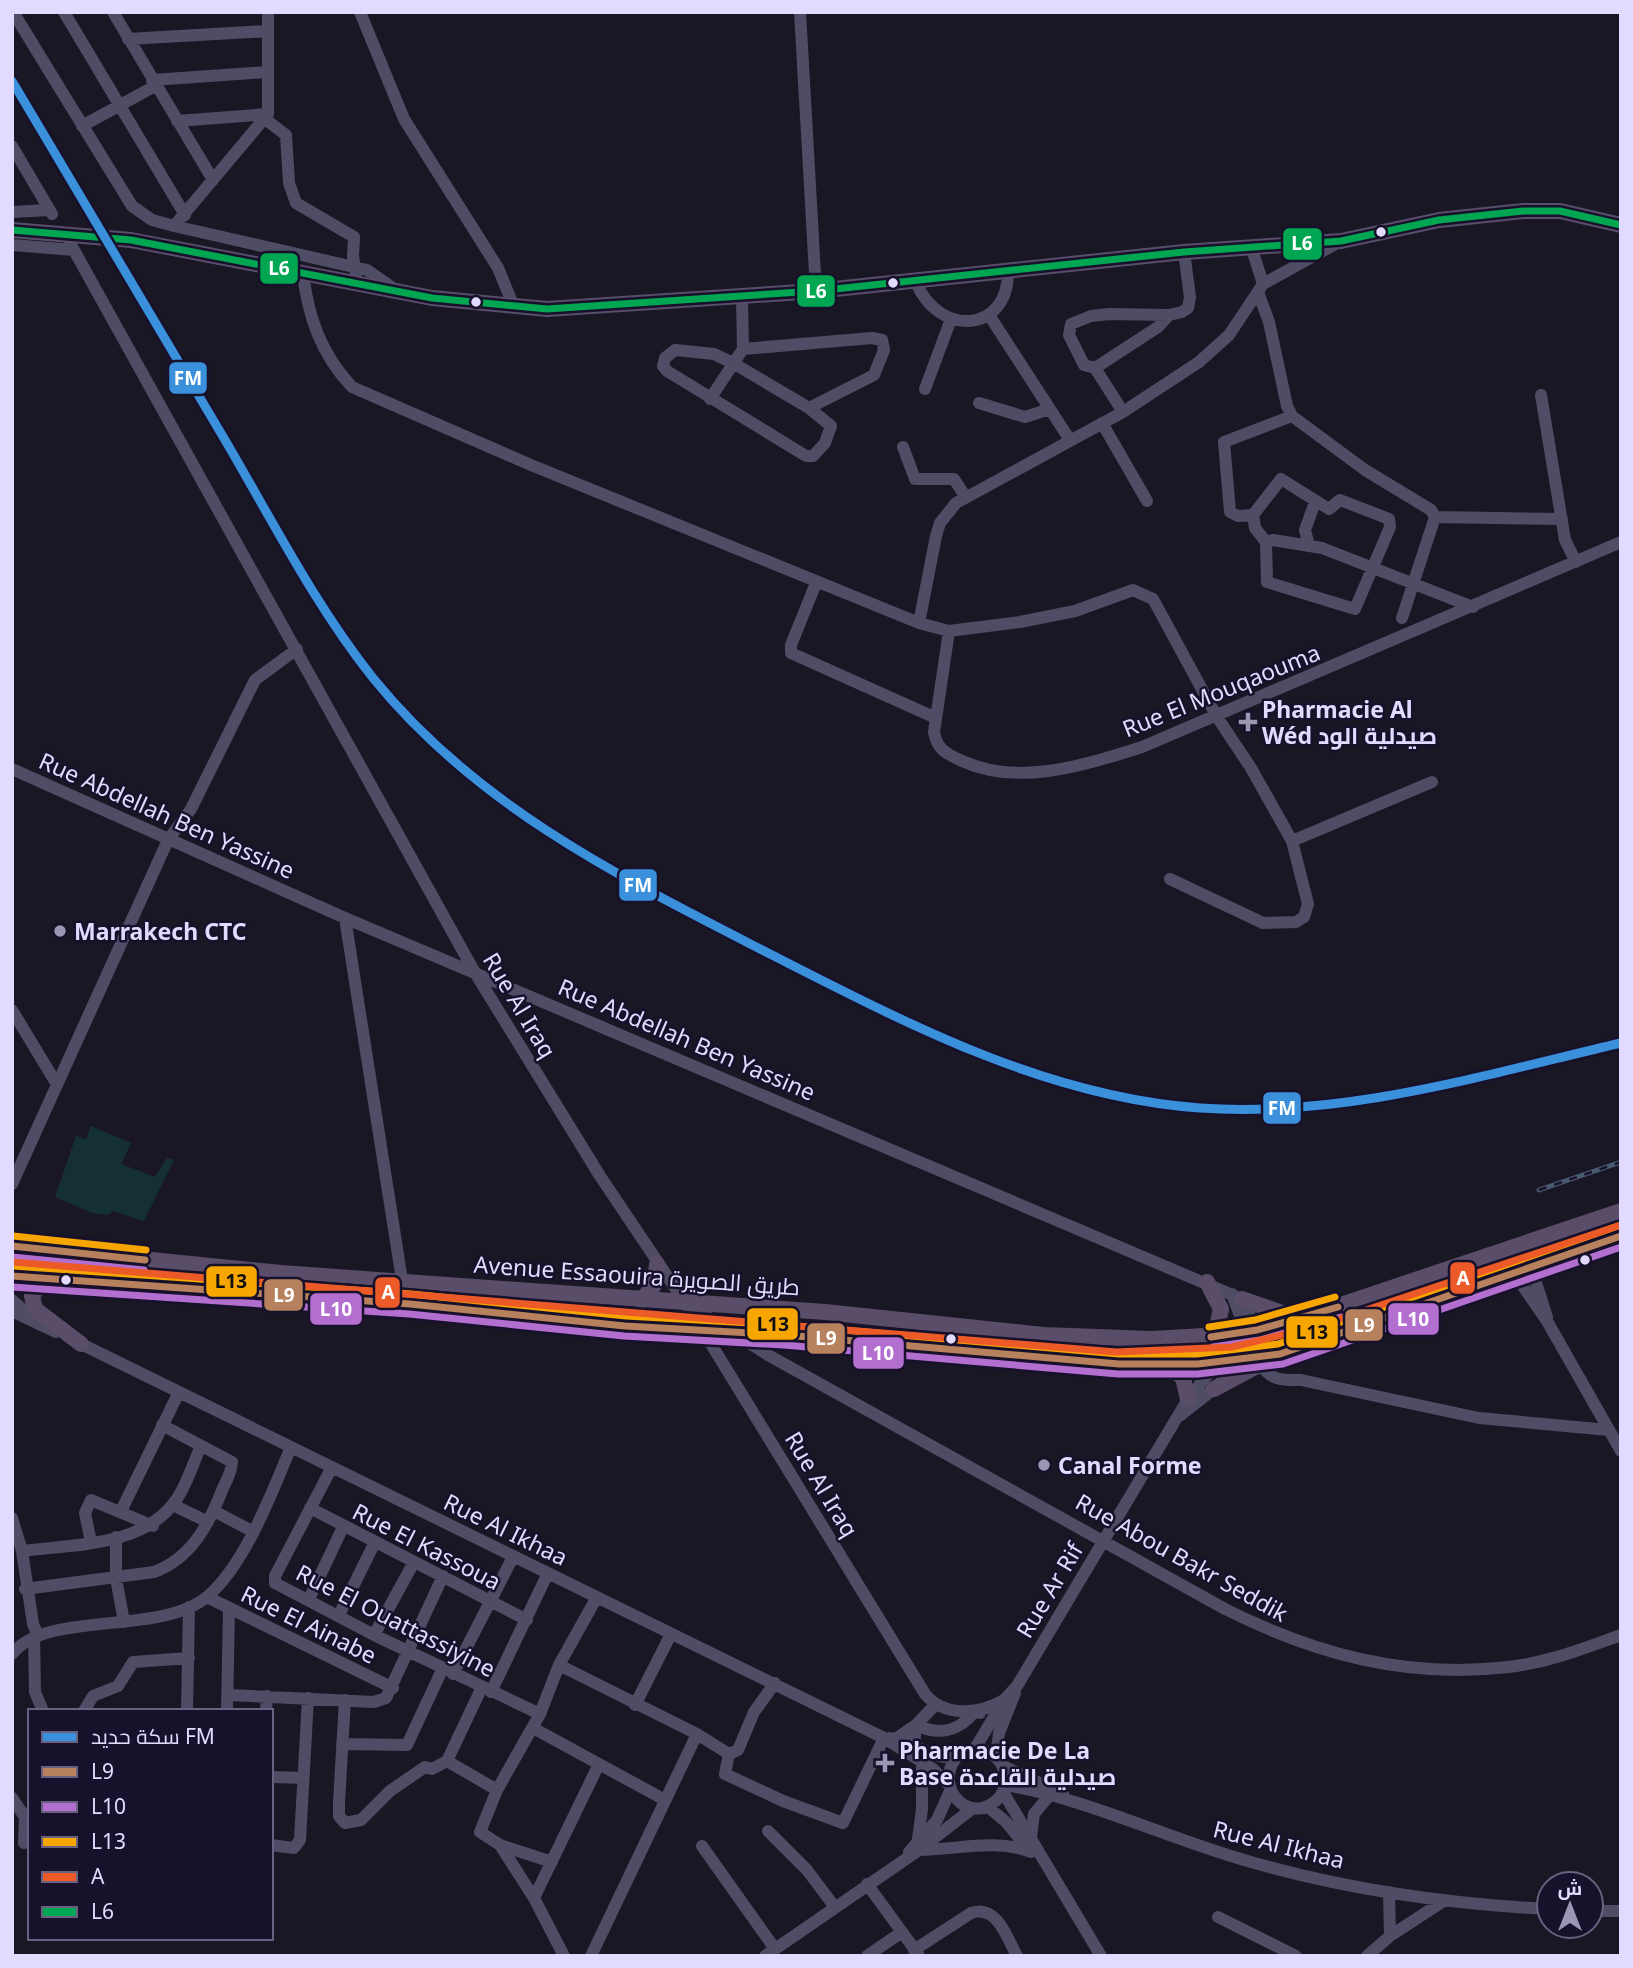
<svg xmlns="http://www.w3.org/2000/svg" width="1633" height="1968" viewBox="0 0 1633 1968" font-family="'Noto Sans',Cairo,sans-serif">
	<style>
		.green { fill: #143033 }
		.lines { fill: none; stroke-linecap: round; stroke-linejoin: round }
		.minor { stroke: #4f4c66; stroke-width: 12 }
		.major { stroke: #594d6a; stroke-width: 16 }
		.rail-casing { stroke: #485a6f; stroke-width: 5 }
		.rail { stroke: #17112b; stroke-width: 2.5; stroke-dasharray: 8; stroke-linecap: butt }
		.bus-1-casing { stroke: #17112b; stroke-width: 12 }
		.bus-2-casing { stroke: #17112b; stroke-width: 12 }
		.bus-3-casing { stroke: #17112b; stroke-width: 12 }
		.bus-4-casing { stroke: #17112b; stroke-width: 12 }
		.bus-5-casing { stroke: #17112b; stroke-width: 12 }
		.bus-1 { stroke: #b6815c; stroke-width: 7 }
		.bus-2 { stroke: #b36fd0; stroke-width: 7 }
		.bus-3 { stroke: #f7a600; stroke-width: 7 }
		.bus-4 { stroke: #ec5a28; stroke-width: 7 }
		.bus-5 { stroke: #00a651; stroke-width: 7 }
		.rail-1-casing { stroke: #17112b; stroke-width: 14 }
		.rail-1 { stroke: #3a90db; stroke-width: 9 }
		.bus-dot { fill: #e2dbff; stroke: #17112b; stroke-width: 2.5 }
		.poi-dot { fill: #9c96b3; stroke: #17112b; stroke-width: 2.5 }
		.labels { text-anchor: middle; dominant-baseline: central; stroke-width: 5; stroke-linejoin: round; paint-order: stroke }
		.street-label { font-size: 23px; fill: #e2dbff; stroke: #17112b }
		.poi-label { font-size: 23px; font-weight: bold; fill: #e2dbff; stroke: #17112b; text-anchor: start }
		.line-badge { stroke: #17112b; stroke-width: 2.5 }
		.badge-label { font-size: 19px; text-anchor: middle; font-weight: bold; fill: #fff }
		.pale-badge-label { font-size: 19px; text-anchor: middle; font-weight: bold; fill: #111 }
	</style>
	<rect width="100%" height="100%" fill="#1a1725"/>
	<!-- green -->
	<path class="green" d="M91,1126L131,1143L121,1164L155,1177L167,1158L174,1160L144,1221L112,1211L109,1215L92,1213L55,1197L76,1136L86,1139Z"/>
	<g class="lines">
		<!-- minor -->
		<path class="minor" d="M13,12L132,206L152,220L174,226L268,114V12
			M64,12L185,215
			M113,12L213,180
			M360,12L404,119L498,268L514,307
			M800,12L816,291
			M128,39L267,31
			M152,80L268,72
			M265,119L286,135L289,183L296,203L354,237L353,256L356,274
			M177,121L268,114
			M82,126L155,86
			M12,146L52,214
			M12,212L49,210
			M174,226L367,270L394,289
			M70,243L474,971L600,1176L694,1316L925,1694C945,1718 980,1714 1004,1700
			M12,245L74,250
			M1251,246L1263,284
			M303,273C308,317 321,354 352,387L531,465L919,623L949,631L1020,622L1075,611L1133,590L1153,599L1217,717L1251,768L1292,841L1432,782
			M916,282C938,337 1008,334 1008,272
			M1258,292L1269,322L1287,406L1292,416L1365,470L1431,510L1435,517L1402,618
			M989,315L1070,440
			M1169,315L1109,314L1091,316L1071,324L1069,335L1084,365L1095,368L1158,327L1169,315L1182,312L1188,308L1190,297L1184,252
			M743,349L872,338L882,340L884,350L874,375L809,408
			M675,350L714,354L733,363L809,408L831,426L825,443L813,456H806L667,371L663,366L665,358Z
			M1095,368L1123,412
			M925,389L951,319
			M1541,395L1565,540L1576,562
			M710,399L743,349L742,296
			M979,403L1025,417L1050,409
			M1102,423L1147,501
			M903,447L915,479H954L965,496
			M1253,515L1255,528L1266,542L1267,582L1355,609L1390,527L1389,519L1340,500L1329,509L1281,479L1253,515L1238,516L1230,512L1224,442L1292,416
			M1435,517L1562,519
			M1266,542L1273,540L1322,548L1473,607
			M1309,546L1305,530L1315,502
			M816,583L791,645V653L936,718
			M919,623L936,536L940,523L956,503L1123,412L1199,362L1229,335L1263,284L1339,242
			M949,631L934,732C937,750 947,754 962,761C1020,787 1084,765 1142,747L1621,542
			M12,769L345,918L1242,1299L1257,1330C1249,1366 1209,1392 1181,1415
			M1170,879L1263,923L1296,922L1304,917L1308,904L1292,841
			M345,918L402,1280
			M12,1010L56,1083
			M12,1184L168,840L191,809L255,680L297,649
			M1524,1245L1547,1317
			M1500,1253L1547,1321L1621,1451
			M12,1300L28,1314
			M689,1305L768,1355L1225,1609C1315,1654 1406,1679 1508,1667C1547,1663 1584,1648 1621,1635
			M12,1311L56,1332
			M73,1340L884,1738L933,1769L948,1784
			M1260,1364C1272,1381 1281,1380 1301,1380L1479,1418L1609,1430
			M332,1467L275,1576V1583L374,1635L540,1714
			M173,1505L208,1522
			M310,1508L527,1620
			M121,1511L179,1392
			M214,1511L252,1531
			M12,1518L22,1551L33,1624L38,1635
			M116,1537V1578L124,1622
			M91,1542L85,1513L91,1500L153,1526
			M22,1551C74,1544 144,1547 176,1500C187,1485 193,1463 201,1446
			M25,1589L154,1572C192,1558 209,1524 223,1488C227,1480 232,1471 232,1462L162,1425
			M207,1597L393,1688
			M309,1599L343,1527
			M339,1615L375,1542
			M374,1635L414,1562
			M34,1637L35,1692L43,1711
			M12,1654C48,1609 160,1637 208,1596C246,1563 272,1492 291,1447
			M559,1665L697,1734L729,1754
			M453,1674L513,1557
			M775,1683L754,1712L738,1750L729,1754L725,1774L783,1801L843,1823L884,1738
			M491,1692L548,1573
			M228,1695L374,1702L386,1698L443,1576
			M345,1700L339,1802V1816L345,1823L361,1820L390,1791L425,1767L432,1769L447,1761
			M635,1705L671,1634
			M84,1711L93,1696L118,1686L133,1662L189,1658
			M187,1711L189,1607
			M227,1711L229,1609
			M266,1711L267,1696
			M533,1728L665,1800
			M889,1738C906,1739 922,1752 939,1756C958,1761 964,1748 980,1750C1006,1753 1015,1788 993,1803C964,1823 935,1784 956,1758
			M897,1738L916,1725L936,1704
			M342,1744L407,1745L443,1668
			M914,1746L916,1725C939,1736 960,1731 975,1711L980,1713
			M974,1750L1004,1700L1017,1686L1188,1399L1237,1339L1240,1316L1232,1294
			M996,1757L999,1733L1015,1693
			M447,1761L482,1687
			M447,1761L497,1790
			M1003,1766L1063,1794
			M271,1777L303,1778
			M1005,1785C1088,1799 1164,1837 1244,1860C1343,1889 1446,1904 1549,1909
			M1003,1792L1101,1956
			M12,1798L25,1817L24,1843
			M987,1806L1006,1822L1030,1851
			M768,1831L807,1870L834,1906
			M1031,1837L1034,1814L1048,1797
			M918,1839L922,1809V1762
			M271,1845L294,1848L300,1840L308,1698
			M500,1845L552,1862
			M702,1846L775,1949
			M919,1850C956,1850 996,1838 1031,1852
			M909,1852L937,1820L950,1791
			M867,1884L918,1954
			M1389,1892L1390,1936
			M534,1898L599,1764
			M1591,1911H1621
			M1218,1917L1296,1956
			M914,1950L971,1913C997,1904 1007,1938 1017,1956
			M564,1956L534,1898L500,1845L480,1832L497,1790L540,1714L559,1665L597,1597
			M591,1956L697,1734
			M765,1956L919,1850L973,1808
			M867,1956L902,1932
			M1367,1956L1390,1936L1442,1902"/>
		<!-- major -->
		<path class="major" d="M12,230L131,240L432,298L547,309L816,291L1184,252L1341,241L1439,220L1523,211H1560L1621,225
			M12,1246L281,1273L825,1312L1043,1335L1152,1339L1239,1334L1299,1319L1621,1211
			M12,1276L410,1304L625,1326L785,1335L1119,1364H1198L1280,1354L1621,1236
			M44,1278L32,1296L35,1309L81,1344
			M1207,1282L1221,1309L1215,1336
			M1242,1299L1299,1319
			M641,1301L655,1284L657,1264
			M1170,1365L1183,1378L1188,1399
			M1214,1389L1270,1359"/>
		<!-- rail casing -->
		<g class="rail-casing">
			<path id="rail" d="M1539,1190L1621,1162"/>
		</g>
		<!-- rail -->
		<use href="#rail" class="rail"/>
		<!-- bus-1 casing -->
		<g class="bus-1-casing">
			<path id="bus-1" d="M12,1246L145,1260
				M12,1276L410,1304L625,1326L785,1335L1119,1364H1198L1280,1354L1621,1236
				M1211,1337L1257,1330L1338,1307"/>
		</g>
		<!-- bus-2 casing -->
		<g class="bus-2-casing">
			<path id="bus-2" d="M12,1257L144,1270
				M12,1287L409,1314L624,1336L784,1345L1118,1374H1198L1283,1364L1621,1247
				M1213,1347L1260,1340L1341,1317"/>
		</g>
		<!-- bus-3 casing -->
		<g class="bus-3-casing">
			<path id="bus-3" d="M13,1236L146,1250
				M13,1266L411,1294L626,1316L786,1325L1119,1354H1197L1278,1344L1618,1226
				M1209,1327L1255,1320L1335,1297"/>
		</g>
		<!-- bus-4 casing -->
		<g class="bus-4-casing">
			<path id="bus-4" d="M12,1262L1116,1352L1232,1347L1315,1327L1621,1225"/>
		</g>
		<!-- bus-5 casing -->
		<g class="bus-5-casing">
			<path id="bus-5" d="M12,230L131,240L432,298L547,309L816,291L1184,252L1341,241L1439,220L1523,211H1560L1621,225"/>
		</g>
		<!-- bus-1 -->
		<use href="#bus-1" class="bus-1"/>
		<!-- bus-2 -->
		<use href="#bus-2" class="bus-2"/>
		<!-- bus-3 -->
		<use href="#bus-3" class="bus-3"/>
		<!-- bus-4 -->
		<use href="#bus-4" class="bus-4"/>
		<!-- bus-5 -->
		<use href="#bus-5" class="bus-5"/>
		<!-- rail-1 casing -->
		<g class="rail-1-casing">
			<path id="rail-1" d="M12,81C83,201 154,320 225,440C272,520 315,605 373,678C479,809 626,880 772,955C908,1024 1046,1097 1200,1108C1343,1118 1484,1075 1621,1043"/>
		</g>
		<!-- rail-1 -->
		<use href="#rail-1" class="rail-1"/>
	</g>
	<!-- markers -->
	<g class="bus-dot">
		<circle cx="1381" cy="232" r="6"/>
		<circle cx="893" cy="283" r="6"/>
		<circle cx="476" cy="302" r="6"/>
		<circle cx="1585" cy="1260" r="6"/>
		<circle cx="66" cy="1280" r="6"/>
		<circle cx="951" cy="1339" r="6"/>
	</g>
	<g class="poi-dot">
		<path d="M1244.5 711.5h7v7h7v7h-7v7h-7v-7h-7v-7h7z"/>
		<circle cx="60" cy="931" r="7"/>
		<circle cx="1044" cy="1465" r="7"/>
		<path d="M881.5 1752.5h7v7h7v7h-7v7h-7v-7h-7v-7h7z"/>
	</g>
	<g class="labels">
		<!-- street labels -->
		<g class="street-label">
			<text transform="translate(1221 690) rotate(-22)">Rue El Mouqaouma</text>
			<text transform="translate(167 815) rotate(24)">Rue Abdellah Ben Yassine</text>
			<text transform="translate(520 1005) rotate(59)">Rue Al Iraq</text>
			<text transform="translate(687 1039) rotate(23)">Rue Abdellah Ben Yassine</text>
			<text transform="translate(637 1275) rotate(4)">Avenue Essaouira طريق الصويرة</text>
			<text transform="translate(822 1484) rotate(59)">Rue Al Iraq</text>
			<text transform="translate(506 1529) rotate(26)">Rue Al Ikhaa</text>
			<text transform="translate(427 1546) rotate(27)">Rue El Kassoua</text>
			<text transform="translate(1182 1557) rotate(29)">Rue Abou Bakr Seddik</text>
			<text transform="translate(1049 1590) rotate(-59)">Rue Ar Rif</text>
			<text transform="translate(396 1620) rotate(27)">Rue El Ouattassiyine</text>
			<text transform="translate(309 1624) rotate(26)">Rue El Ainabe</text>
			<text transform="translate(1279 1844) rotate(14)">Rue Al Ikhaa</text>
		</g>
		<!-- poi labels -->
		<g class="poi-label">
			<text x="1262" y="709">Pharmacie Al<tspan x="1262" dy="26">Wéd صيدلية الود</tspan></text>
			<text x="74" y="931">Marrakech CTC</text>
			<text x="1058" y="1465">Canal Forme</text>
			<text x="899" y="1750">Pharmacie De La<tspan x="899" dy="26">Base صيدلية القاعدة</tspan></text>
		</g>
	</g>
	<g class="line-badge">
		<rect x="1282" y="227" width="41" height="34" rx="7" fill="#00a651"/>
		<rect x="259" y="252" width="40" height="33" rx="7" fill="#00a651"/>
		<rect x="796" y="274" width="40" height="34" rx="7" fill="#00a651"/>
		<rect x="168" y="361" width="40" height="34" rx="7" fill="#3a90db"/>
		<rect x="618" y="868" width="40" height="34" rx="7" fill="#3a90db"/>
		<rect x="1262" y="1091" width="40" height="34" rx="7" fill="#3a90db"/>
		<rect x="1449" y="1261" width="27" height="34" rx="7" fill="#ec5a28"/>
		<rect x="205" y="1265" width="53" height="33" rx="7" fill="#f7a600"/>
		<rect x="374" y="1276" width="27" height="33" rx="7" fill="#ec5a28"/>
		<rect x="263" y="1278" width="41" height="34" rx="7" fill="#b6815c"/>
		<rect x="309" y="1292" width="54" height="34" rx="7" fill="#b36fd0"/>
		<rect x="1387" y="1302" width="53" height="34" rx="7" fill="#b36fd0"/>
		<rect x="746" y="1307" width="53" height="34" rx="7" fill="#f7a600"/>
		<rect x="1344" y="1308" width="40" height="34" rx="7" fill="#b6815c"/>
		<rect x="1285" y="1315" width="54" height="34" rx="7" fill="#f7a600"/>
		<rect x="806" y="1322" width="40" height="33" rx="7" fill="#b6815c"/>
		<rect x="852" y="1336" width="53" height="34" rx="7" fill="#b36fd0"/>
	</g>
	<g class="badge-label">
		<text x="1302" y="250">L6</text>
		<text x="279" y="275">L6</text>
		<text x="816" y="298">L6</text>
		<text x="188" y="385">FM</text>
		<text x="638" y="892">FM</text>
		<text x="1282" y="1115">FM</text>
		<text x="1463" y="1285">A</text>
		<text x="388" y="1299">A</text>
		<text x="284" y="1302">L9</text>
		<text x="336" y="1316">L10</text>
		<text x="1413" y="1326">L10</text>
		<text x="1364" y="1332">L9</text>
		<text x="826" y="1345">L9</text>
		<text x="878" y="1360">L10</text>
	</g>
	<g class="pale-badge-label">
		<text x="231" y="1288">L13</text>
		<text x="773" y="1331">L13</text>
		<text x="1312" y="1339">L13</text>
	</g>
	<!-- border -->
	<rect width="1633" height="1968" fill="none" stroke="#e2dbff" stroke-width="28"/>
	<!-- legend -->
	<rect x="28" y="1709" width="245" height="231" fill="#17112b" stroke="#686280" stroke-width="2"/>
	<rect x="42" y="1732" width="35" height="10" fill="#3a90db" stroke="#686280" stroke-width="2"/>
	<text x="91" y="1744" font-size="21" fill="#e2dbff">سكة حديد FM</text>
	<rect x="42" y="1767" width="35" height="10" fill="#b6815c" stroke="#686280" stroke-width="2"/>
	<text x="91" y="1779" font-size="21" fill="#e2dbff">L9</text>
	<rect x="42" y="1802" width="35" height="10" fill="#b36fd0" stroke="#686280" stroke-width="2"/>
	<text x="91" y="1814" font-size="21" fill="#e2dbff">L10</text>
	<rect x="42" y="1837" width="35" height="10" fill="#f7a600" stroke="#686280" stroke-width="2"/>
	<text x="91" y="1849" font-size="21" fill="#e2dbff">L13</text>
	<rect x="42" y="1872" width="35" height="10" fill="#ec5a28" stroke="#686280" stroke-width="2"/>
	<text x="91" y="1884" font-size="21" fill="#e2dbff">A</text>
	<rect x="42" y="1907" width="35" height="10" fill="#00a651" stroke="#686280" stroke-width="2"/>
	<text x="91" y="1919" font-size="21" fill="#e2dbff">L6</text>
	<!-- north arrow -->
	<g transform="translate(1570 1905)"><circle r="33" fill="#17112b" stroke="#686280" stroke-width="2"/>
	<path d="M0-5L12 26L0 18L-12 26Z" fill="#9c96b3"/>
	<text y="-10" font-size="19" font-weight="bold" text-anchor="middle" fill="#e2dbff">ش</text>
	</g>
</svg>
